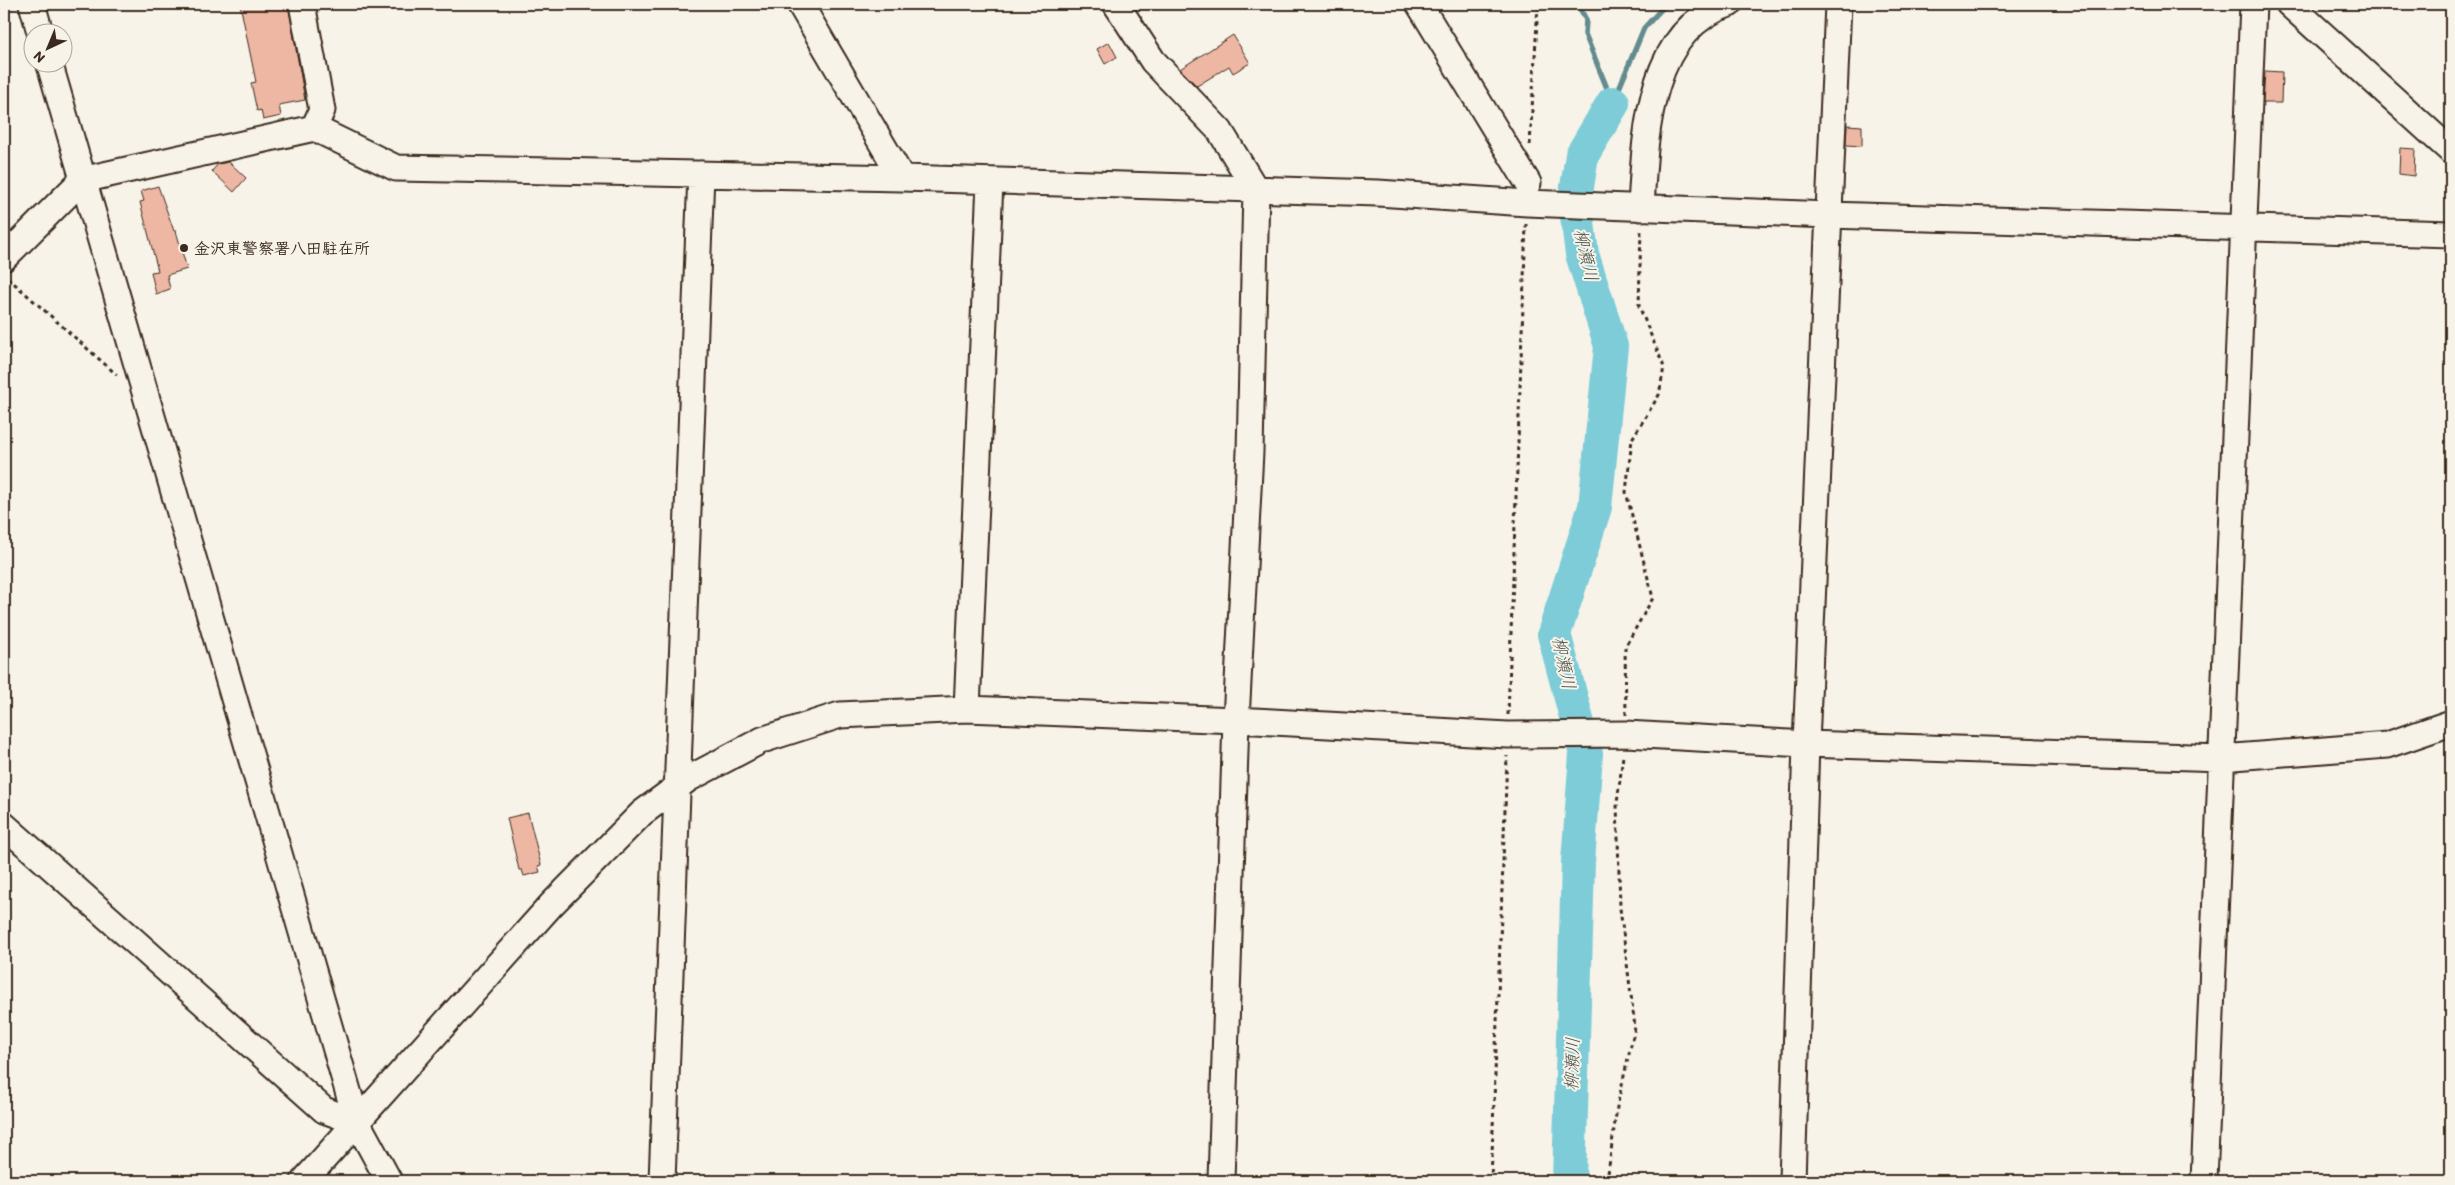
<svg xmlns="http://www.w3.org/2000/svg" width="2455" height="1185" viewBox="0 0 2455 1185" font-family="Itim,'Klee One',sans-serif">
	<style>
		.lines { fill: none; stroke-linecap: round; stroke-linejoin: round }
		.stream { stroke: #638b8e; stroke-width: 5.5 }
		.river { stroke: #7dccd8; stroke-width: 34 }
		.building { fill: #eeb7a3; stroke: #3b2a1e }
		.minor-casing { stroke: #3b2a1e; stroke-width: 29 }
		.path { stroke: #3b2a1e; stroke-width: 3; stroke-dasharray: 4 4; stroke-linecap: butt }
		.minor { stroke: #f7f3e8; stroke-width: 25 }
		.poi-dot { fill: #3b2a1e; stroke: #f7f3e8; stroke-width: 2 }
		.labels { text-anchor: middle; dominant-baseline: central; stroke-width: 4; stroke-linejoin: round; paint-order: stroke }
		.poi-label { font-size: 16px; font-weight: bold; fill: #3b2a1e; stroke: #f7f3e8; text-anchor: start }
		.water-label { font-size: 18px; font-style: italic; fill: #4c524c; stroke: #f7f3e8 }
	</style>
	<rect width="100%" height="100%" fill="#f7f3e8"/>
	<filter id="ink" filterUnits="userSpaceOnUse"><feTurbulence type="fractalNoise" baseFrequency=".02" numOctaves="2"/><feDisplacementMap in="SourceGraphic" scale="10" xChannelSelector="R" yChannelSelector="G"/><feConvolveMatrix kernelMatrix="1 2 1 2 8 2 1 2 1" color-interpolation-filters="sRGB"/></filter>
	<g filter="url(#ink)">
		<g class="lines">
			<!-- stream -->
			<path class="stream" d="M1578,4L1586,20L1585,34L1613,103
				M1613,103L1644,28L1666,4"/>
			<!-- river -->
			<path class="river" d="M1569,1181L1578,862L1586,754L1554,634L1595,507L1611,346L1582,254L1575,200L1582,155L1613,103"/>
		</g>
		<!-- building -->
		<path class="building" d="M240,4H288L305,100L279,105L281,116L263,120L261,110L257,111L251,83L256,82Z
			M1233,35L1250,63L1233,73L1229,66L1197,86L1180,69Z
			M1109,42L1117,57L1105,64L1097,49Z
			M2265,71L2282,72L2281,103H2263Z
			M1847,125L1862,126V146L1846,145Z
			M2400,148L2415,149L2414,176L2399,174Z
			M229,162L246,178L234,192L212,171L218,164Z
			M158,186L174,231H176L187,269L167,275L170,289L156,294L151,272L158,271L140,202L144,201L141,191Z
			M528,813L541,865L538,866L540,872L524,876L522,870H519L507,818Z"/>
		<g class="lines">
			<!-- minor casing -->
			<g class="minor-casing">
				<path id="minor" d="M32,4L40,32
					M302,4L322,110L314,128
					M800,4L902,178
					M1116,4L1153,61L1220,131L1256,190L1250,452L1236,720L1221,1181
					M1419,4L1528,183
					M2289,4L2451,151
					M49,62L357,1122L389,1181
					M1641,208C1645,137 1647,30 1729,4
					M4,258L82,180L314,128L396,168L902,178L1378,193L1527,203L1829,215L2451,234
					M967,709L990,182
					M4,825L324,1110L357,1122
					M304,1181L552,904L642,813L688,779L762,740L840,715L967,709L1236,720L1508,735L1626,734L1806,744L2222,758L2387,745L2451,723
					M662,1181L701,174
					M1792,1181L1806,744L1838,4
					M2204,1181L2253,4"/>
			</g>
			<!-- path -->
			<path class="path" d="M1530,145L1538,4
				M8,278L117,375
				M1508,715L1526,224
				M1626,715L1625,647L1653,598L1626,492L1632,439L1659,395L1664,367L1639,306L1641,228
				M1491,1181L1507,756
				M1607,1181L1617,1107L1635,1027L1620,908L1617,803L1623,756"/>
			<!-- minor -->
			<use href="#minor" class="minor"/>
		</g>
	</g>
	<!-- markers -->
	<circle class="poi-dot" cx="184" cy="248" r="5"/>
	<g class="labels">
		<!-- poi labels -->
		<g class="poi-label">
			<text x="194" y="248">金沢東警察署八田駐在所</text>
		</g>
		<!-- water labels -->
		<g class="water-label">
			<text transform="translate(1586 255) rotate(77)">柳瀬川</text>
			<text transform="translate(1564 663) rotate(78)">柳瀬川</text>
			<text transform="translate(1572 1064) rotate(-88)">柳瀬川</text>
		</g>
	</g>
	<!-- margin -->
	<rect width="2455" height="1185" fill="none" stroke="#f7f3e8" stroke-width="20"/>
	<rect x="10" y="10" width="2435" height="1165" fill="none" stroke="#3b2a1e" stroke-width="2" filter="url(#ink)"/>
	<!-- north arrow -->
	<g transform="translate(48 48) rotate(224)"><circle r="24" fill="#f7f3e8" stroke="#aca397"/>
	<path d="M0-4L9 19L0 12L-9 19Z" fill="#3b2a1e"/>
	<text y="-8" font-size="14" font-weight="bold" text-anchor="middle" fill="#3b2a1e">N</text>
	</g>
</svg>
